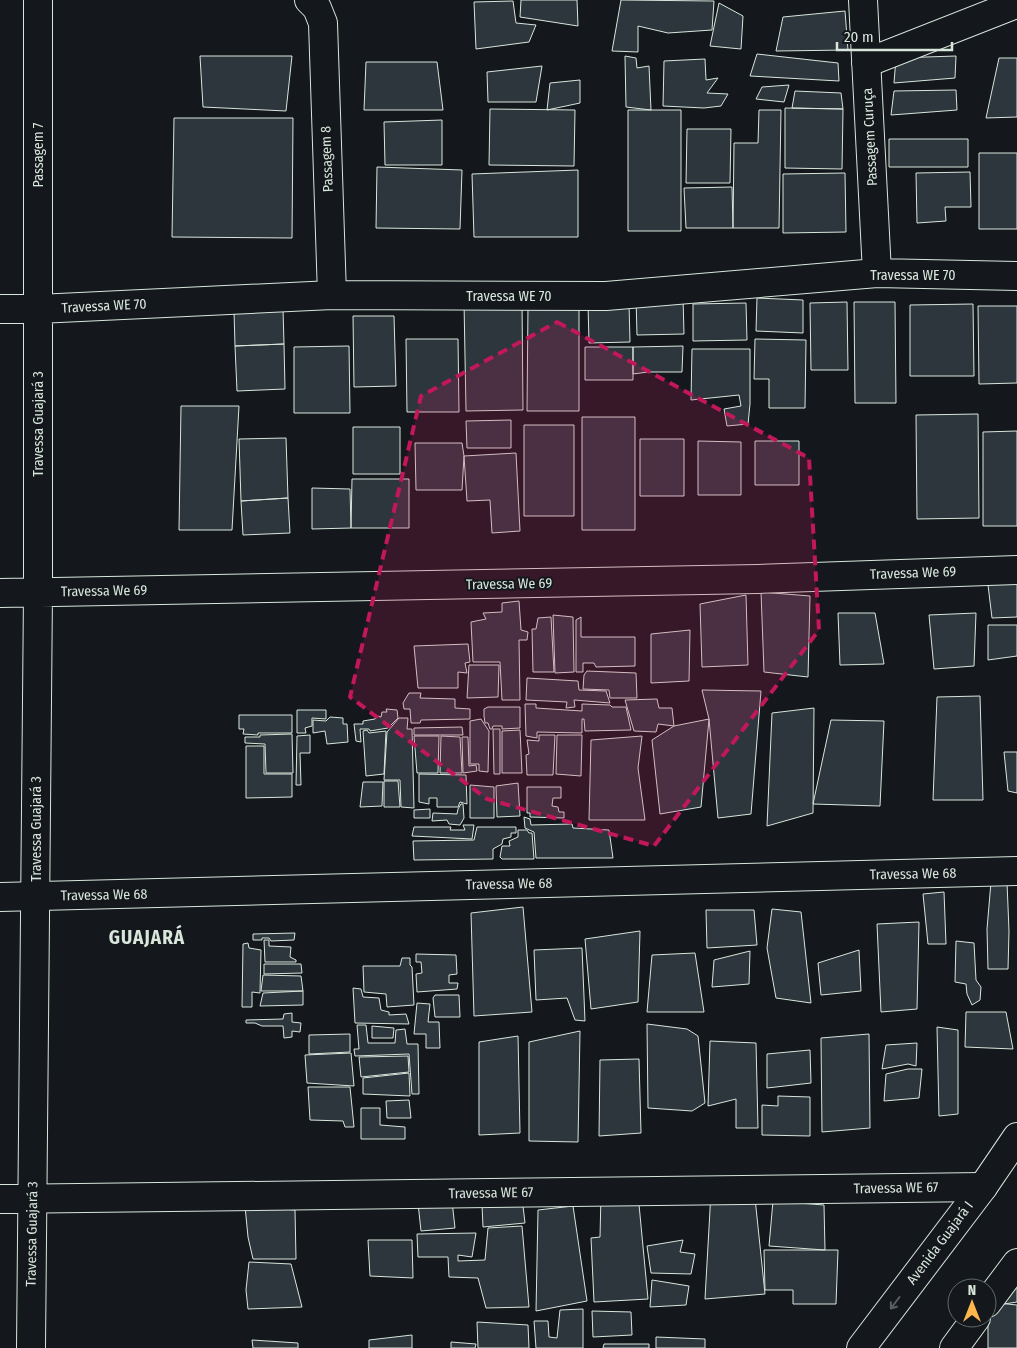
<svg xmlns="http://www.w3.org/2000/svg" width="1017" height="1348" viewBox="0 0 1017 1348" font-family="'Fira Sans Condensed',sans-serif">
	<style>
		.building { fill: #2c363c; stroke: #d8e6dc }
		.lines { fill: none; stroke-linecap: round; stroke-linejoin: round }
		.minor-casing { stroke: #d8e6dc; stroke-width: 30 }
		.tertiary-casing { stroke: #d8e6dc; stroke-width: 30 }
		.secondary-casing { stroke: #d8e6dc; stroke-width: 30 }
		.minor { stroke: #14181c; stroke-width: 28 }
		.tertiary { stroke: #14181c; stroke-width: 28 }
		.secondary { stroke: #14181c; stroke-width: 28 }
		.oneway { stroke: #59605f }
		.marked { fill: #c2185b; fill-opacity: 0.2; stroke: #c2185b; stroke-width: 4; stroke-dasharray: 10 6; stroke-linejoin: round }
		.labels { text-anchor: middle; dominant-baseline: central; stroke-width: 4; stroke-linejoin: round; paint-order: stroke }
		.street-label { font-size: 14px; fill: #d8e6dc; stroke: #14181c }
		.district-label { font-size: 19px; font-weight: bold; letter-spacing: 1px; fill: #d8e6dc; stroke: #14181c }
	</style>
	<rect width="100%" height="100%" fill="#14181c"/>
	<!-- building -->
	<path class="building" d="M521,0H577L578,26L520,17Z
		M621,0L714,1L712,30L668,33L638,26V52L612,51Z
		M513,1L516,23L536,25L529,42L476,49L474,2Z
		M719,3L743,16L741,49L710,46Z
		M845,11L848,50L776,51L783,17Z
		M757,54L838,63L839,81L750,76Z
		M200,56H292L286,111L203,107Z
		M625,56L636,58L637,68L649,66L651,110L626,107Z
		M956,56L955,78L894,83L896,58Z
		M999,58H1017V117L986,118Z
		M705,59L706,80L718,78L707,93L728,94L721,106L704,108L663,106L664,61Z
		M366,62H437L443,110H364Z
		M542,66L536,102H488L487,72Z
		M580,80V103L547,110L550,83Z
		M789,85L784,102L756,99L762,87Z
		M956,90L957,110L891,115L894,91Z
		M795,91L841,93L843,109L792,108Z
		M785,108L843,109L842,169L785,168Z
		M490,109L575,110L574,166L489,165Z
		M628,110H681V231H628Z
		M759,110H781L779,228H733L734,143H758Z
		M174,118H293L292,238L172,237Z
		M442,120V165H385L384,122Z
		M687,129H731L730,183H686Z
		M889,139H968V167H889Z
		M979,153H1017V229H979Z
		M377,167L462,170L460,229L376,228Z
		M578,170V237H474L472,174Z
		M970,172L971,207H945L946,221L917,223L916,173Z
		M845,173L846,232L783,233V174Z
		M732,187L733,228H686L684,188Z
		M683,297L684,334L637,335L636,298Z
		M757,298L803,300V333L756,331Z
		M464,302H522L523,410L466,411Z
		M847,302L848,370H811L810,303Z
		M854,302H895L896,403H855Z
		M746,303L747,340L693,341V304Z
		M588,304H629L630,342L589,343Z
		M973,304L974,376H910V305Z
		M528,305L579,306V411H527Z
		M978,306H1017V383L979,384Z
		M283,309L284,344L235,346L234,311Z
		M353,316H394L396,386L354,387Z
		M406,339H458L459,412H407Z
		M755,339L806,340L805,408H769V379H754Z
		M284,344L285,389L237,391L235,346Z
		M349,346L350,413H294V347Z
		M683,346L682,372H648L633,374V347Z
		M585,347H633V380H585Z
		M692,349H750V404L748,424L727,426L724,409L741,406L739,395L691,400Z
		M181,406H239L232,530H179Z
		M978,414L979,518L917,519L916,415Z
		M582,417H635V530H582Z
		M511,420V448H467L466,421Z
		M524,425H574V516H524Z
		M353,427H400V474H353Z
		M1017,431V526H983V432Z
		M286,438L288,498L241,501L239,439Z
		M640,439H684V496H640Z
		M698,441L741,442V495H698Z
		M755,441H799V485H755Z
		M415,443H462L464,456L462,490H416Z
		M516,453L520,531L492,533L490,500L467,501L464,456Z
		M352,479H409V528H351Z
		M312,488L350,489L351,528L312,529Z
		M288,498L290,533L243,535L241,501Z
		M1017,583V617L992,618L988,585Z
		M761,592L810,596L808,677L764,672Z
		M746,595L748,665L702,667L700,604Z
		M519,601L521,630L528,632L527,640H519L520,700H502L500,662H473L471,622L486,619L483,613L502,612V603Z
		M838,613H875L884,664L840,665Z
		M976,613L974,666L934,669L929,615Z
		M553,615L573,617L574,672L555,673Z
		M551,617L554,672H533L532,629H536L538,618Z
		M581,617V637H635V666L596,667L594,663H583V672H576V620Z
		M988,625H1017V656L988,660Z
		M690,630L689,681L651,683V634Z
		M468,644L470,662L465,663L467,673L458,672V688H418L414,646Z
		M469,665H499L498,697L467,698Z
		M587,671L636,673L637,698H610L609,690L583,689L584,675Z
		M527,678L578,681L579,690L606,691L610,703L574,700L575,707L566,708L567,702L526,700Z
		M702,690L761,691L751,814L718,818L709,719Z
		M409,693H421L420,698L455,699V708L470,709V719L421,720L420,723H411L410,709H404L403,703Z
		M980,696L983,800H933L937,697Z
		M657,699L659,708H672L674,726L658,724L656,732L634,731L625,700Z
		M525,704H536V708L582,711V704L610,705L612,707H626L631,730L585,731L584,719H582V733L537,732V738L526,736Z
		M488,707H520V728L502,729V726H493L492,729H490L488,723H485L484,716V709Z
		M814,708L813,813L767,826L772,713Z
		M386,709L397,710L398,718L388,728L370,731L369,729H360L361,742L356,741L354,724H363V721L375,719L377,716L381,717L382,712H387Z
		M297,710H326V719L312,718V726L305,728L306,733H297Z
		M239,715H292V733H258V735L243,734L244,729H239Z
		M330,717L343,718V724H347L348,742L327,744L325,731L313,733V720L326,721Z
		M399,718H408L407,729H412L414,808L401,807L400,780H384L387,732Z
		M481,719L489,731L488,772L479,771V764H470V721Z
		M709,719L701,807L660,814L652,740L674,726Z
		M831,720L884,721L880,806L813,804Z
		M462,727L463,735H414V728Z
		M493,729H500V774H494Z
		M367,730L369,733L386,731L384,774L366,776L363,731Z
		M520,730L522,773H502V731Z
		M292,734L293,773H266L265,744L245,743V737H260V735Z
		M310,735V753H300L301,785H296L297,736Z
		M539,735H555L553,775H527L526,755L529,754L527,740L539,741Z
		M557,735H582L581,776L556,774Z
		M414,736H439L438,773H417Z
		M441,736L460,737L462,773H440Z
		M642,736L638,768L645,820H589L591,740Z
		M462,737H468L469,766L476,765L477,771L463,773Z
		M246,746H264V774H292V797L246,798Z
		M1004,752H1017V793L1008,791Z
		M419,774L466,775L467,804L460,802L458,807H437V798H429V804L419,802Z
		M384,781H398L400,807H384Z
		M363,782H383L382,806L360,807Z
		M518,783L520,816L497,817L496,786Z
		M470,785L494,787V818H470Z
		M527,787H561V798H553L552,806L558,807L559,812H564V818L530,817V813H527Z
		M461,804H463L464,818L460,825L449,824L447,820L432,821L433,813L457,814L458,809Z
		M430,809V818H414V810Z
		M524,817L530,819L531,825L572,824L573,828L609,830L613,858H536L534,832L525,828Z
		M463,825H474L472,839L412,836L414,827H451L450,830H465Z
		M477,827H516V833H511V837L503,839L502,844L493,849V859L414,860L413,841L474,840Z
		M518,830H527L529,833H532L534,859H502L500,857L502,846H510L509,841L518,837Z
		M991,882H1007L1009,931L1008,969H988L987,929Z
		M944,892L946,944H928L923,894Z
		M523,907L532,1012L474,1016L471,913Z
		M772,909L801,912L811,1003L776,998L767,948Z
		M706,910H754L757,945L707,948Z
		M919,922L917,1009L881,1012L877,924Z
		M640,931L638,1002L591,1009L585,939Z
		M295,933L294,940L271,941L269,938H262V940H253V934Z
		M264,940H269V946L291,947L290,957L296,960V962H265Z
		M956,941L974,943L976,980L981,987L980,1000L972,1005L967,994L966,984L955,982Z
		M248,943L249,948L261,950L260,993L252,992V1007H242L243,944Z
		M582,948L585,1021L575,1020L567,998L536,1000L534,950Z
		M859,950L861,991L821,995L818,963Z
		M750,951L749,984L712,987L714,960Z
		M695,953L704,1012H647L652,955Z
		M416,954L456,955L457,974L449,975V983H458L457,989L417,992L416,974L422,973L421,962H416Z
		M402,958H410V965L412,967L414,1005L387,1007L386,994L364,992L363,966H400Z
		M264,964H301L302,973L264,974Z
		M263,975L301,976L303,991H261Z
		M353,988L361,989L363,997L379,998L381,1010L389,1012V1015L406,1014L409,1024L355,1023Z
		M303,991V1005L260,1006L263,993Z
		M435,995H459L460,1017H435L433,998Z
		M417,1003L430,1004L428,1022H439L440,1048H426V1034H414Z
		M966,1012H1006L1013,1049L965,1047Z
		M292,1013V1022L301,1023L300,1032L292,1031V1037L284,1038L283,1026H262L255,1023H246V1020L283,1019L284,1014Z
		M647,1024L687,1029L698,1036L705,1103L692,1111L648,1108Z
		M357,1025H366L368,1043H395L396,1030L405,1029L407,1044H418L419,1094H412L409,1054L355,1056L354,1049H359Z
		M372,1026L394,1028L393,1038H372Z
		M937,1027L958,1030V1114L939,1116Z
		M580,1031L578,1142L529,1141V1042Z
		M350,1034V1052L309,1054V1035Z
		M869,1034L870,1128L822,1132L821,1038Z
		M518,1036L520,1133L479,1135V1042Z
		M710,1041L756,1043L758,1128H736V1099L708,1106Z
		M917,1043L916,1066L908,1064L882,1069L886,1045Z
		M810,1050L811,1083L767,1088V1054Z
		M351,1053L354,1086L307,1083L305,1055Z
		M408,1056L409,1072L361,1077L359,1057Z
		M639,1059L641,1133L599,1136L600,1060Z
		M908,1069H922L919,1098L884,1101L886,1074Z
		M409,1073L410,1096L363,1094V1078Z
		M308,1087H350L354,1127H345L343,1121L310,1120Z
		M778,1096L810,1097V1136L762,1135V1105L778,1106Z
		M409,1100L411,1118H387L386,1101Z
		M361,1108H380V1125L405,1127V1139H361Z
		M711,1192L755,1198L765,1294L705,1299Z
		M638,1194L648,1299L594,1302L591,1238L600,1237L601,1195Z
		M452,1201L455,1228L421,1231L418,1203Z
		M773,1201L824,1205L825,1250L769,1246Z
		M482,1205L523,1206L525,1223L483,1227Z
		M245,1206L295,1210L296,1259H253L248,1237Z
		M573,1206L587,1301L536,1311L538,1210Z
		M522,1226L529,1307L486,1308L478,1278L449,1277L448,1257H418L417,1234L476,1233L472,1257L458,1255V1261L485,1260L488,1228Z
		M368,1240H412L413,1278L370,1276Z
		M683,1240L680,1252L695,1254L691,1274L651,1273L647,1246Z
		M764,1250H838L836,1304H793V1290H765Z
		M249,1262L291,1264L302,1307L248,1309L246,1290Z
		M1017,1279V1302L1004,1304Z
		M652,1280L689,1286L686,1305L650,1307Z
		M988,1302L1017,1305V1348H988Z
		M583,1309V1348H536L534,1321H548L549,1337L557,1338L560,1310Z
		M592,1311L631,1312L632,1335L593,1337Z
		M477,1322L528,1325L529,1348H478Z
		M412,1335V1348H369V1340Z
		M656,1337L705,1339V1348H656Z
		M252,1340L298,1343V1348H253Z
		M451,1342L476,1344L475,1348H451Z
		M604,1344H649V1348H603Z"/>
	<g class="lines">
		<!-- minor casing -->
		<g class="minor-casing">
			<path id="minor" d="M309,0L317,8L323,23L332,295
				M863,0L877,273
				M866,63L1011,6L1017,0
				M0,309H38L332,295L606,296L877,273L1017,276
				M0,593L758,579L1017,570
				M0,1199L983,1187
				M31,1348L38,592V0"/>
		</g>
		<!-- tertiary casing -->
		<g class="tertiary-casing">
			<path id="tertiary" d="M0,897L1017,871"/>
		</g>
		<!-- secondary casing -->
		<g class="secondary-casing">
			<path id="secondary" d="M987,1303L1017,1263
				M861,1348L983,1187L1017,1137
				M954,1348L976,1318"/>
		</g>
		<!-- minor -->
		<use href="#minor" class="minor"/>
		<!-- tertiary -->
		<use href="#tertiary" class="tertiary"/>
		<!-- secondary -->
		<use href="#secondary" class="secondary"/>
	</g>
	<!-- one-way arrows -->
	<defs><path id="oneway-shaft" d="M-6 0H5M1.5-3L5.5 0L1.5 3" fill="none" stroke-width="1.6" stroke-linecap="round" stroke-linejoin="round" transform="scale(1.25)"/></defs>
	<use class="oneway" href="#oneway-shaft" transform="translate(895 1303) rotate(127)"/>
	<!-- marked area -->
	<path class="marked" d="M557,322L809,458L819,630L654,846L487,799L350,697L421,396Z"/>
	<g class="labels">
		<!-- street labels -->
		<g class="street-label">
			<text transform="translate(870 137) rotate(-93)">Passagem Curuça</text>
			<text transform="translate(38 155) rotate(-90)">Passagem 7</text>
			<text transform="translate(327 159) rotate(-92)">Passagem 8</text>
			<text x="913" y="275">Travessa WE 70</text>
			<text x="509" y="296">Travessa WE 70</text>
			<text transform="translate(104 306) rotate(-3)">Travessa WE 70</text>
			<text transform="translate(38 424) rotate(-90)">Travessa Guajará 3</text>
			<text transform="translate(913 573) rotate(-2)">Travessa We 69</text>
			<text transform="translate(509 584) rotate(-1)">Travessa We 69</text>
			<text transform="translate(104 591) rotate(-1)">Travessa We 69</text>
			<text transform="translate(36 829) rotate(-90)">Travessa Guajará 3</text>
			<text transform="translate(913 874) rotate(-1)">Travessa We 68</text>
			<text transform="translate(509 884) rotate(-1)">Travessa We 68</text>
			<text transform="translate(104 895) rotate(-1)">Travessa We 68</text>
			<text transform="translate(896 1188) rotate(-1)">Travessa WE 67</text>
			<text transform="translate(491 1193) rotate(-1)">Travessa WE 67</text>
			<text transform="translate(32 1234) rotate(-89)">Travessa Guajará 3</text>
			<text transform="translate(940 1243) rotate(-53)">Avenida Guajará I</text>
		</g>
		<!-- district labels -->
		<g class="district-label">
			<text x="147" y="937">GUAJARÁ</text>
		</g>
	</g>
	<!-- north arrow -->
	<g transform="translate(972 1303)"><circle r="24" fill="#14181c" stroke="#626a69"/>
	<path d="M0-4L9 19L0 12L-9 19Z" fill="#ffb74d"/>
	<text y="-8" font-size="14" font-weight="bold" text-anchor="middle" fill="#d8e6dc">N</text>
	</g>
	<!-- scale -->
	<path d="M837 42v8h115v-8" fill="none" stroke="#d8e6dc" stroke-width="2.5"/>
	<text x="844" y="42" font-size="15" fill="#d8e6dc" stroke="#14181c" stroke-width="4" paint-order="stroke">20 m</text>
</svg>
